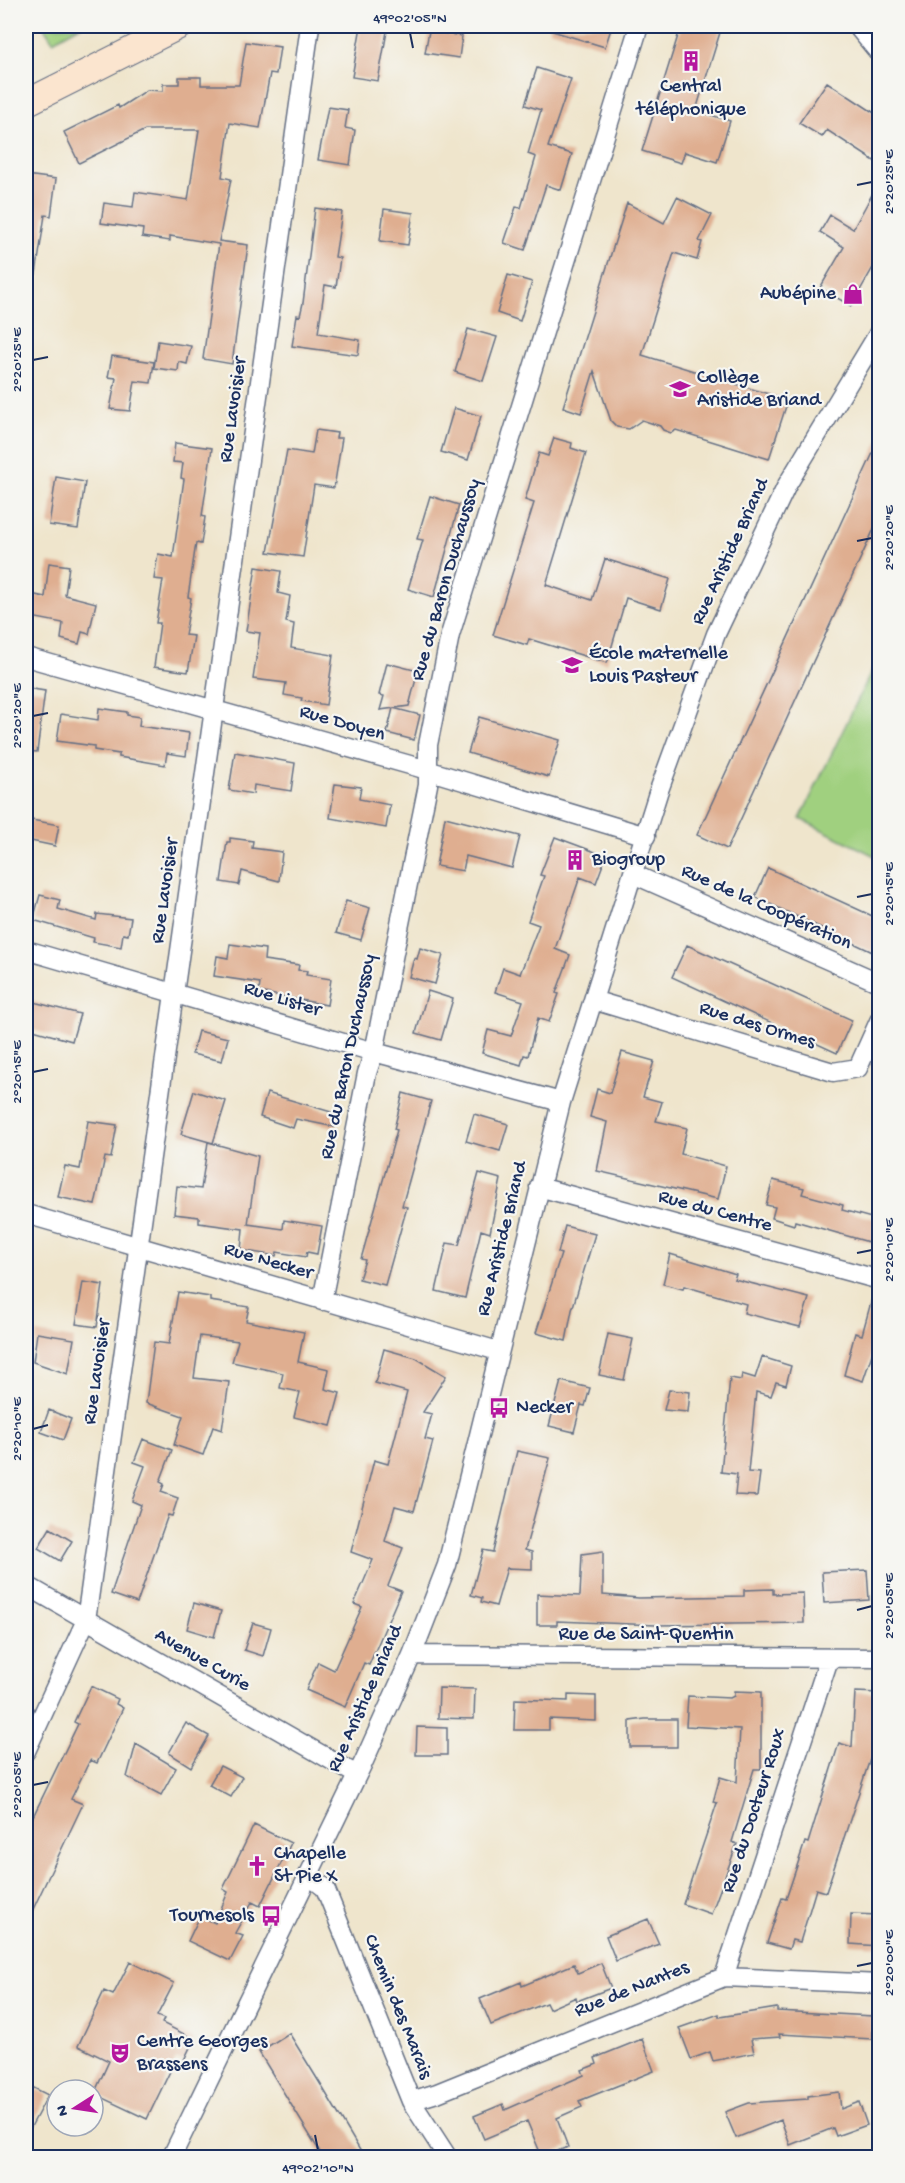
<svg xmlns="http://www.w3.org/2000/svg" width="905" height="2183" viewBox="0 0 905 2183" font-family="'Gochi Hand',sans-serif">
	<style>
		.green { fill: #a0d07f; stroke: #5e806e; stroke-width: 1.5 }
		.building { fill: #dfae90 }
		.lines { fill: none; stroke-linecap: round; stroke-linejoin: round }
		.street-casing { stroke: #656f84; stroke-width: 21 }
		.secondary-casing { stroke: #656f84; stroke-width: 28 }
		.street { stroke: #fff; stroke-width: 18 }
		.secondary { stroke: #fbe5cf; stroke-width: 26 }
		.ticks { fill: none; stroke: #1b2f5e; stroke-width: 2 }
		.labels { text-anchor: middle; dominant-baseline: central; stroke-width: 4.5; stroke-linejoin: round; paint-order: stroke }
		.poi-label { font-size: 20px; fill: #1b2f5e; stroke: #f6f6f2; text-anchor: start }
		.street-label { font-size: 20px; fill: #1b2f5e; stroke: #f6f6f2 }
		.neatline { fill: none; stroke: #1b2f5e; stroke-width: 2 }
		.ticks-label { font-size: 15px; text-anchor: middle; fill: #1b2f5e }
	</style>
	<rect width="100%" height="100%" fill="#f6f6f2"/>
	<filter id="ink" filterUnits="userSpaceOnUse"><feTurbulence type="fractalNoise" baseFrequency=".0167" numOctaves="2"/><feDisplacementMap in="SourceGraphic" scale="12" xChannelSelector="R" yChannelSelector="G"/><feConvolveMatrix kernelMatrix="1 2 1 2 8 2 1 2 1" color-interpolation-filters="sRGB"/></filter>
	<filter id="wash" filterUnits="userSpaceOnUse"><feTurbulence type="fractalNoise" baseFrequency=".008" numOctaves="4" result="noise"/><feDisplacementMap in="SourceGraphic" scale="24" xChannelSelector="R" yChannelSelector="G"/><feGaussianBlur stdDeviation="1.35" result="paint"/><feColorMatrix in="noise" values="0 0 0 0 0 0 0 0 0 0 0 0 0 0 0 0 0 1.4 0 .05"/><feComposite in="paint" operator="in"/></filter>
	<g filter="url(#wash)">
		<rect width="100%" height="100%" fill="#efe5cc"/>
		<!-- green -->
		<path class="green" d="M43,26H80L53,41Z
			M879,656V858L800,819Z"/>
		<g id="blocks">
			<!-- building -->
			<path class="building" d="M361,26H388L378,81L352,77Z
				M549,26H612L605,47L549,30Z
				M681,26H722L697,107L698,111L730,121L717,162L685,152L681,163L642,151Z
				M429,31L462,36L459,58L425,53Z
				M246,42L280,47L276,74L270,73L260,128L230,123L222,177L231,179L219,241L248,245L232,364L203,359L219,244L170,236V241L142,237L143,229L101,223L104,203L133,207L135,192L188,200L199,130H145L79,163L64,132L118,105L119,108L147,90L163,91V84H179V77H201V85H239Z
				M537,68L571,79L548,147L572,154L561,190L546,185L525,250L504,243L516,207L521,208L536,157L528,154L541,110L525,105Z
				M827,82L879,116V164L827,130L822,137L799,123Z
				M328,107L348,110L345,128L355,130L350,165L318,160Z
				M26,175L56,179L51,216L45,215L36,274H26Z
				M879,182V257L851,306L820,288L844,247L820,232L830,215L853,229Z
				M677,197L712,215L699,241L702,242L697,260L674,253L642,355L788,400L769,459L676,430L671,433L663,430L660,426L642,420L629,429L617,427L611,421L594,371L581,413L563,407L627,203L664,223Z
				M315,208L342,212L335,257L340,258L336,287L325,285L318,333L360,340L358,355L292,346L297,315L300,316L303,303Z
				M384,209L413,213L408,245L380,241Z
				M508,275L532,282L520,321L497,313Z
				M468,329L497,337L483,381L455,372Z
				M158,341L191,346L187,364L179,362L178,371L154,368Z
				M112,356L154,362L151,383L135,381L130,411L110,409L116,378L108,377Z
				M454,408L481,416L468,460L441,452Z
				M316,430L337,433L336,438H342L334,488L314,485L303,557L268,552L287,450L312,454Z
				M554,438L572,443L571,448L586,453L546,585L592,600L605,559L670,579L661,609L626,598L607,663L529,639L527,645L493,635L534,503L525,500L539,453L548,456Z
				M879,440V518L727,849L697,835Z
				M175,443L212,448L202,516L205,517L201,544L196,543L188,597L191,598L185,635L194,636L188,672L154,667L160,623H156L163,580L154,579L158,554L173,557L184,479L181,478L183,463L173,462Z
				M56,477L85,482L78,529L49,525Z
				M430,496L459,505L434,597L408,589L423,540L417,539Z
				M49,563L69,566L65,595L96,603L89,634L82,632L79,644L61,639L63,623L26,616V593L45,597Z
				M256,567L281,571L278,593L290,596L286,622L294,624L291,648L333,655L326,705L301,701L302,698L284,695L286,683L253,679L260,633L246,631Z
				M387,663L418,671L409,706L380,710L384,696L379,695Z
				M26,688L45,691L37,752L26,751Z
				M99,708L127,712V715L140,717L139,726L189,733L186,756L167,753L165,765L119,757V754L94,750V746L57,741L61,714L98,720Z
				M393,708L420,715L414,740L387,733Z
				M479,717L560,740L549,777L468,753Z
				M235,752L295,763L291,791L254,785L253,794L229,790Z
				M335,784L361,787L359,799L390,805L386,828L330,818Z
				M445,817L520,836L512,868L466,856L463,871L436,866Z
				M26,819L59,825L55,846L26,840Z
				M555,837L606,856L596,883L580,877L555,949L570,955L556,993L559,994L549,1022L538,1018L528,1056L524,1055L521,1065L482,1053L488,1030L511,1036L523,1001L495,992L503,968L520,974L539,925L528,921L544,876L540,875Z
				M230,838L253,841L252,848L282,852L279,881L242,871L239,885L221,882L227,842H230Z
				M768,868L879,919V955L755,897Z
				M40,895L60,900L58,909L96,920L97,914L131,918L128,935L123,934L121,947L93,942L94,938L33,920Z
				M346,901L370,908L361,940L336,933Z
				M230,944L265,949L264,960L299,965L298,970L307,971L306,975L331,979L327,1005L259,992L260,983L214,976L217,956L228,958Z
				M687,945L852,1020L837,1053L672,977Z
				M420,948L443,955L435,984L409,977L414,958L417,959Z
				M428,991L453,999L441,1040L416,1033Z
				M26,1000L80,1014L72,1041L26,1028Z
				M198,1031L228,1038L222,1061L192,1054Z
				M622,1052L654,1061L643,1097L662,1102L656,1121L687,1128L681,1154L726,1166L718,1199L597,1171L607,1122L590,1117L597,1089L610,1093Z
				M194,1091L226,1101L213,1143L181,1134Z
				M267,1093L338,1114L335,1127L296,1119L293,1128L260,1117Z
				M403,1093L431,1101L402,1206L407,1207L385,1285L359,1279L365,1260L361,1259L397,1130L394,1129Z
				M474,1114L508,1124L500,1151L466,1141Z
				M88,1121L117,1125L111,1158L105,1157L95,1205L58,1197L65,1166L80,1169Z
				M208,1142L258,1156L248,1224L283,1229L284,1220L322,1226L317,1254L307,1252L306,1257L277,1252L276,1256L241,1250L243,1229L199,1223V1217L174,1214L177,1186L201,1189Z
				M479,1173L501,1179L490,1233L481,1230L465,1298L436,1291L447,1243L459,1245Z
				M773,1180L804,1188L802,1194L843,1205L842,1210L879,1220V1245L795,1221L794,1225L772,1218L775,1207L766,1205Z
				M565,1226L595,1234L572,1310L566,1341L536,1333L561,1254L558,1253Z
				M670,1254L736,1274L734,1279L809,1298L800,1327L744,1313L746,1304L684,1286L683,1289L663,1284Z
				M83,1282L103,1285L97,1327L76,1324Z
				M874,1291L879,1292V1349L874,1348L863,1381L844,1375L855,1333L862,1335Z
				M178,1292L210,1297V1301L249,1307L246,1321L304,1332L298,1362L329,1369L325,1389L340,1393L331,1426L294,1417L300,1392L280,1388L283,1373L232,1362L238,1341L200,1336L194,1378L229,1382L222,1430L213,1427L203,1455L174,1445L183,1416L146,1403L154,1342L169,1344Z
				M37,1333L74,1339L68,1374L33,1362Z
				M608,1334L633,1339L624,1380L599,1375Z
				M384,1349L416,1358L446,1376L423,1412L432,1414L425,1439L433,1441L414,1511L395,1506L385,1541L403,1548L388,1586L401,1591L369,1665L364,1663L345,1707L306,1690L318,1662L334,1670L362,1607L354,1604L373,1560L351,1552L374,1460L388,1464L407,1392L375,1383Z
				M762,1357L791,1366L786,1385L776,1382L771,1396L756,1392L748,1472L760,1473L757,1496L735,1495L737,1474L721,1472L730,1378L741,1380L742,1374L755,1378Z
				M561,1381L590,1388L585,1406L581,1405L574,1432L549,1426Z
				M669,1390L690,1392L688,1412L664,1410Z
				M49,1410L71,1419L63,1440L41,1432Z
				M143,1439L172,1450L160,1482L164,1484L161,1492L178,1498L172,1516L168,1515L137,1603L111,1594L141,1505L132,1501L145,1466L134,1462Z
				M517,1451L550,1458L525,1550L532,1552V1569L507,1568L496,1606L481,1602L482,1598L471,1595L483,1550L493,1552Z
				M50,1528L72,1541L60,1561L38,1548Z
				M603,1551V1595L639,1598L744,1596V1590L773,1589V1594L803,1593L804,1623L656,1625L557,1621V1625H537V1594L580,1596L582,1554Z
				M867,1570L869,1600L824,1603L822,1572Z
				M194,1603L221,1611L214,1637L187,1629Z
				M253,1623L271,1628L263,1656L244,1650Z
				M91,1686L118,1699L116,1704L123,1708L97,1763L90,1760L71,1799L83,1804L26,1924V1831L78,1724L74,1722Z
				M439,1688L475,1689L474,1719L438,1718Z
				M734,1691L761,1692V1769H754L732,1842L737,1844L711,1914L683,1904L717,1803L713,1802L720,1777L737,1782L740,1729L686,1726L688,1696L730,1698L734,1696Z
				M855,1692L879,1693L878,1735L826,1892L816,1889L800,1942L792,1940L789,1949L767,1943L782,1898L786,1899L805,1842L808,1843L839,1743L852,1747Z
				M568,1695L596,1696V1721L549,1719V1730H514L515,1699L568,1701Z
				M645,1719H677V1747H630V1721Z
				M186,1723L209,1736L191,1767L169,1753Z
				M417,1727L447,1728V1755H416Z
				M136,1744L176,1768L161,1795L127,1777Z
				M220,1766L242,1777L231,1797L209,1785Z
				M254,1825L291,1843L260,1906L252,1902L235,1933L243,1936L230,1961L188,1941L200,1916L215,1923L228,1892L223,1889Z
				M851,1914L879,1915V1946L850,1944Z
				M648,1919L659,1944L616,1961L606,1936Z
				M130,1962L174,1983L157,2016L164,2019L162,2023L194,2039L183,2062L176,2059L147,2119L94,2094L109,2061L78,2046L104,1991L113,1995Z
				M601,1963L611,1988L577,2001L576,1997L549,2009L546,2003L491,2025L480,1999L521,1982L522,1986L574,1964L578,1973Z
				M777,2008V2011L873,2016V2039L779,2034L780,2037L751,2039L754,2053L713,2061L710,2052L691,2059L679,2028L719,2014V2017Z
				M289,2033L321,2085L364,2157H323L259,2052Z
				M642,2039L654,2071L579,2101L582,2107L557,2118L568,2147L542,2157L527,2121L484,2139L474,2116L503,2104L505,2110L584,2075L582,2070L597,2064L595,2058Z
				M26,2084L48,2095L26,2136Z
				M839,2092L841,2109L859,2102L867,2125L836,2136L833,2128L790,2145L781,2120L736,2138L725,2112L749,2103L808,2099V2096Z"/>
		</g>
	</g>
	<g filter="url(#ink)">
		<use href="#blocks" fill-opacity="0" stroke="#656f84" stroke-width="1.5"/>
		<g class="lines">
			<!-- street casing -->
			<g class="street-casing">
				<path id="street" d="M857,26L880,54
					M26,657L417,767L646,836
					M633,874L880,983
					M26,950L374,1052L561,1102
					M593,1000L833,1072L858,1068L880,1019
					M539,1187L880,1280
					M26,1214L498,1351
					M322,1301L367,1073L374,1052L428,785V745L450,635L639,26
					M26,1585L357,1775
					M412,1655L880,1658
					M26,1751L86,1620L310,26
					M308,1875L325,1888L411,2101L448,2158
					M724,1977L829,1659
					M411,2101L437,2093L724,1977L880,1984
					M171,2158L364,1761L412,1655L447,1565L561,1102L658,793L716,634L787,485L880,331"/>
			</g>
			<!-- secondary casing -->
			<g class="secondary-casing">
				<path id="secondary" d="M26,103L179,26"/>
			</g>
			<!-- street -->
			<use href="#street" class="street"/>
			<!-- secondary -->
			<use href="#secondary" class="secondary"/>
		</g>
	</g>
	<!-- ticks -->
	<path class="ticks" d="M410,33L413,48M857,185L872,182M33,360L48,357M857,541L872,538M33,716L48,713M857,897L872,894M33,1072L48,1069M857,1253L872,1250M33,1429L48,1425M857,1610L872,1606M33,1785L48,1782M857,1966L872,1963M315,2135L318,2150"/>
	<!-- icons -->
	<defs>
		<g id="building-bare" transform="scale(1.62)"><path d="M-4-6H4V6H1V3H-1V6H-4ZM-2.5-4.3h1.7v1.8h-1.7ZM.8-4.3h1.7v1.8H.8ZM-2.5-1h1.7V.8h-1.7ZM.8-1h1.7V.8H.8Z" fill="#b5179e" stroke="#f6f6f2" stroke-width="2.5" paint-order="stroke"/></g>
		<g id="shop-bare" transform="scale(1.62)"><path d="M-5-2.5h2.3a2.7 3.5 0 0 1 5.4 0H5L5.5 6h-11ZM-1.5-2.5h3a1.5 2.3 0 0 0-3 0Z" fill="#b5179e" stroke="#f6f6f2" stroke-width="2.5" paint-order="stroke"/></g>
		<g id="school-bare" transform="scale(1.62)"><path d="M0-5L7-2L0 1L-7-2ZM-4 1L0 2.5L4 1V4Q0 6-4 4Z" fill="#b5179e" stroke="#f6f6f2" stroke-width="2.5" paint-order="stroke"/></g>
		<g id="bus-bare" transform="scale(1.62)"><path d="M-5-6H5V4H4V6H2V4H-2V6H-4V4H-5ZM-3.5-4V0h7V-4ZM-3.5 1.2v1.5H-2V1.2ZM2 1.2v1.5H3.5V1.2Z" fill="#b5179e" stroke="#f6f6f2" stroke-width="2.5" paint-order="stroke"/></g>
		<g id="church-bare" transform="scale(1.62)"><path d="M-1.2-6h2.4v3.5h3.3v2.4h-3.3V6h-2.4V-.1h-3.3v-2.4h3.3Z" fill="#b5179e" stroke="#f6f6f2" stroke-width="2.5" paint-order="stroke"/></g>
		<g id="theatre-bare" transform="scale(1.62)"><path d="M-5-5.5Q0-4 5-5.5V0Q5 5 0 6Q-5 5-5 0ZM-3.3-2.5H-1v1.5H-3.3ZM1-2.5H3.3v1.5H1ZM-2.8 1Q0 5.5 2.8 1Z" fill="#b5179e" stroke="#f6f6f2" stroke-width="2.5" paint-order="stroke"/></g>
	</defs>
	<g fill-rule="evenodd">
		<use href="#building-bare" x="691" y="61"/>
		<use href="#shop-bare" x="853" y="294"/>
		<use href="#school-bare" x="680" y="389"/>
		<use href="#school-bare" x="572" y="665"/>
		<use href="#building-bare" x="575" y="860"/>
		<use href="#bus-bare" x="499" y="1408"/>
		<use href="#church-bare" x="257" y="1866"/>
		<use href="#bus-bare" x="271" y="1916"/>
		<use href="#theatre-bare" x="120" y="2053"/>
	</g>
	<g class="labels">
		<!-- poi labels -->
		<g class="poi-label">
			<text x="691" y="87" text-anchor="middle">Central<tspan x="691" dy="23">téléphonique</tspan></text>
			<text x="836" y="294" text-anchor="end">Aubépine</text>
			<text x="697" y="378">Collège<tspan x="697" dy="23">Aristide Briand</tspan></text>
			<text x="589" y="654">École maternelle<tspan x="589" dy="23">Louis Pasteur</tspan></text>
			<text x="592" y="860">Biogroup</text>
			<text x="516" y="1408">Necker</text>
			<text x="274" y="1854">Chapelle<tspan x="274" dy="23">St Pie X</tspan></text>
			<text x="254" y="1916" text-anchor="end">Tournesols</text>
			<text x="137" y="2042">Centre Georges<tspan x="137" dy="23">Brassens</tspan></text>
		</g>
		<!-- street labels -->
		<g class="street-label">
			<text transform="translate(234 410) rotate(-82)">Rue Lavoisier</text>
			<text transform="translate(731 552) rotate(-65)">Rue Aristide Briand</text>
			<text transform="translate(447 580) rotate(-74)">Rue du Baron Duchaussoy</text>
			<text transform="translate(342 724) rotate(16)">Rue Doyen</text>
			<text transform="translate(166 891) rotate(-82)">Rue Lavoisier</text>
			<text transform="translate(766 908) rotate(24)">Rue de la Coopération</text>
			<text transform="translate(282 1000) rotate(17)">Rue Lister</text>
			<text transform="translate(757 1026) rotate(17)">Rue des Ormes</text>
			<text transform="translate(349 1057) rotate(-78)">Rue du Baron Duchaussoy</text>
			<text transform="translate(715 1212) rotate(15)">Rue du Centre</text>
			<text transform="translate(503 1239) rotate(-76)">Rue Aristide Briand</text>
			<text transform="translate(268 1262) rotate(16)">Rue Necker</text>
			<text transform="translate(98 1372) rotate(-82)">Rue Lavoisier</text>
			<text x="646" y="1635">Rue de Saint-Quentin</text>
			<text transform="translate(202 1661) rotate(30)">Avenue Curie</text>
			<text transform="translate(366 1699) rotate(-66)">Rue Aristide Briand</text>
			<text transform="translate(755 1811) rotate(-72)">Rue du Docteur Roux</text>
			<text transform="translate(632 1990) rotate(-22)">Rue de Nantes</text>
			<text transform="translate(397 2007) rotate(68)">Chemin des Marais</text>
		</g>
	</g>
	<!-- margin -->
	<rect width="905" height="2183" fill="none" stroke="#f6f6f2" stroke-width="66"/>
	<!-- north arrow -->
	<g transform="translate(75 2108) rotate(258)"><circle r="28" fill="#f6f6f2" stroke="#9ea6b7" stroke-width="1.5"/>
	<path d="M0-4.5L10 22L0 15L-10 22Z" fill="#b5179e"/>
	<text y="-9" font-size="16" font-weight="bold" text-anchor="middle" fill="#1b2f5e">N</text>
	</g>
	<rect x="33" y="33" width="839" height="2117" class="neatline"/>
	<g class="ticks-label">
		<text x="410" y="22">49°02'05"N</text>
		<text transform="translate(888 182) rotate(-90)" y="5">2°20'25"E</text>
		<text transform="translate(16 360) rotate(-90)" y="5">2°20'25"E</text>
		<text transform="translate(888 538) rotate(-90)" y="5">2°20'20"E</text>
		<text transform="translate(16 716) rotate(-90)" y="5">2°20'20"E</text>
		<text transform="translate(888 894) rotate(-90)" y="5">2°20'15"E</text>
		<text transform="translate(16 1072) rotate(-90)" y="5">2°20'15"E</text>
		<text transform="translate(888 1250) rotate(-90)" y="5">2°20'10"E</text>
		<text transform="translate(16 1429) rotate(-90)" y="5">2°20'10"E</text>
		<text transform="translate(888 1606) rotate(-90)" y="5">2°20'05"E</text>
		<text transform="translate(16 1785) rotate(-90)" y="5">2°20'05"E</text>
		<text transform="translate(888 1963) rotate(-90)" y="5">2°20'00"E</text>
		<text x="318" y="2172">49°02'10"N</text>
	</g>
</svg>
